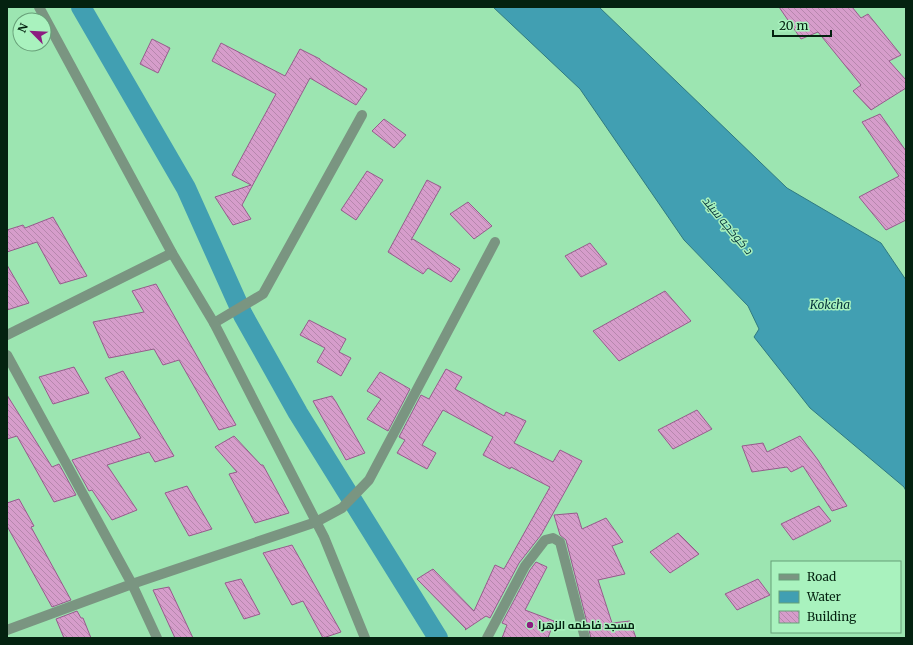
<svg xmlns="http://www.w3.org/2000/svg" width="913" height="645" viewBox="0 0 913 645" font-family="Merriweather,Cairo,serif">
	<style>
		.water { fill: #419fb2; stroke: #2f7a81 }
		.lines { fill: none; stroke-linecap: round; stroke-linejoin: round }
		.canal { stroke: #419fb2; stroke-width: 20 }
		.building { fill: url(#building-back-hatch); stroke: #965b8c }
		.minor { stroke: #7a9581; stroke-width: 10 }
		.tertiary { stroke: #7a9581; stroke-width: 10 }
		.poi-dot { fill: #8c1d80; stroke: #a9f2be; stroke-width: 1.5 }
		.labels { text-anchor: middle; dominant-baseline: central; stroke-width: 3; stroke-linejoin: round; paint-order: stroke }
		.poi-label { font-size: 11px; font-weight: bold; fill: #042210; stroke: #a9f2be; text-anchor: start }
		.water-label { font-size: 12px; font-style: italic; fill: #06343c; stroke: #a9f2be }
	</style>
	<defs>
		<pattern id="building-back-hatch" width="6" height="6" patternUnits="userSpaceOnUse"><rect width="6" height="6" fill="#d69dcb"/><path d="M-1 5l2 2M0 0l6 6M5-1l2 2" fill="none" stroke="#b687ad"/></pattern>
	</defs>
	<rect width="100%" height="100%" fill="#9ce5b1"/>
	<!-- water -->
	<path class="water" d="M493,7H599L787,188L881,243L906,280V491L904,487L810,408L754,337L759,329L748,306L684,240L580,89Z"/>
	<g class="lines">
		<!-- canal -->
		<path class="canal" d="M81,7L186,188L243,315L298,413L438,638"/>
	</g>
	<!-- building -->
	<path class="building" d="M779,7H852L861,18L868,14L901,55L889,61L906,80V88L871,110L853,91L861,85L818,32L801,39Z
		M152,39L170,48L158,73L140,64Z
		M221,43L285,76L300,49L320,59V60L367,89L356,105L310,78L242,205L251,219L233,225L215,197L251,185L232,175L276,94L212,61Z
		M880,114L906,151V220L886,230L859,197L899,176L862,122Z
		M384,119L406,135L394,148L372,131Z
		M367,171L383,180L356,220L341,210Z
		M427,180L441,187L411,240L413,239L460,269L451,282L428,268L423,274L388,252Z
		M468,202L492,226L474,239L450,214Z
		M53,217L87,276L60,284L37,242L7,252V230L23,225L25,228Z
		M590,243L607,264L581,277L565,256Z
		M7,265L29,303L7,310Z
		M156,284L236,425L219,430L179,360L163,365L154,349L109,358L93,322L144,312L132,291Z
		M665,291L691,321L619,361L593,331Z
		M309,320L346,339L339,352L351,358L341,376L317,362L325,348L300,335Z
		M74,367L89,393L53,404L39,377Z
		M446,369L462,377L455,389L504,416L506,412L526,421L514,443L553,462L560,450L582,461L541,535L519,563L490,618L486,616L465,630L466,629L417,579L433,569L474,611L495,565L504,569L550,487L511,467L510,469L483,455L493,437L443,410L422,445L436,453L427,469L397,453L405,440L399,437L421,395L429,399Z
		M123,371L174,456L155,462L149,452L107,465L137,510L112,520L92,490L89,491L72,460L141,438L105,378Z
		M380,372L410,389L388,431L367,419L381,399L367,391Z
		M7,395L52,467L59,464L76,495L54,502L17,436L7,439Z
		M332,396L336,402L365,453L346,460L313,401Z
		M697,410L712,429L673,449L658,430Z
		M234,436L261,465H263L289,513L255,523L229,474L237,472L215,447Z
		M800,436L818,460L847,506L832,511L803,466L791,472L787,467L752,472L742,446L763,443L767,452Z
		M187,486L212,529L189,536L165,493Z
		M19,499L34,526L31,527L71,600L52,607L7,526V503Z
		M819,506L831,521L793,540L781,524Z
		M577,513L582,529L606,518L623,542L612,546L625,574L598,580L612,623L630,621L636,638H591L566,540L560,535L554,515Z
		M678,533L699,554L670,573L650,552Z
		M292,545L341,632L323,638L303,601L292,605L263,553Z
		M536,562L547,567L525,610L554,621L548,638H502L507,625L502,623L530,570Z
		M241,579L260,614L244,619L225,583Z
		M758,579L770,595L737,610L725,594Z
		M169,587L193,638H175L153,590Z
		M77,611L81,618H83L91,638H64L56,619Z"/>
	<g class="lines">
		<!-- minor -->
		<path class="minor" d="M214,323L263,294L362,115
			M7,335L172,253
			M7,355L132,584L157,638
			M7,630L132,584L316,522L342,508L369,480L495,242
			M487,638L525,566L545,540L553,538L560,542L585,638"/>
		<!-- tertiary -->
		<path class="tertiary" d="M39,7L172,253L214,323L324,537L365,638"/>
	</g>
	<!-- markers -->
	<circle class="poi-dot" cx="530" cy="625" r="4"/>
	<g class="labels">
		<!-- poi labels -->
		<g class="poi-label">
			<text x="538" y="625">مسجد فاطمه الزهرا</text>
		</g>
		<!-- water labels -->
		<g class="water-label">
			<text transform="translate(728 225) rotate(50)">د کوکچه سیند</text>
			<text x="830" y="304">Kokcha</text>
		</g>
	</g>
	<!-- border -->
	<rect width="913" height="645" fill="none" stroke="#042210" stroke-width="16"/>
	<!-- legend -->
	<rect x="771" y="561" width="130" height="72" fill="#a9f2be" stroke="#679f78"/>
	<rect x="779" y="574" width="20" height="6" fill="#7a9581" stroke="#679f78"/>
	<text x="807" y="581" font-size="12" fill="#042210">Road</text>
	<rect x="779" y="591" width="20" height="12" fill="#419fb2" stroke="#679f78"/>
	<text x="807" y="601" font-size="12" fill="#042210">Water</text>
	<rect x="779" y="611" width="20" height="12" fill="url(#building-back-hatch)" stroke="#679f78"/>
	<text x="807" y="621" font-size="12" fill="#042210">Building</text>
	<!-- north arrow -->
	<g transform="translate(32 32) rotate(294)"><circle r="19" fill="#a9f2be" stroke="#679f78"/>
	<path d="M0-3L7 15L0 10L-7 15Z" fill="#8c1d80"/>
	<text y="-6" font-size="11" font-weight="bold" text-anchor="middle" fill="#042210">N</text>
	</g>
	<!-- scale -->
	<path d="M773 30v6h58v-6" fill="none" stroke="#042210" stroke-width="2"/>
	<text x="779" y="30" font-size="12" fill="#042210" stroke="#a9f2be" stroke-width="3" paint-order="stroke">20 m</text>
</svg>
